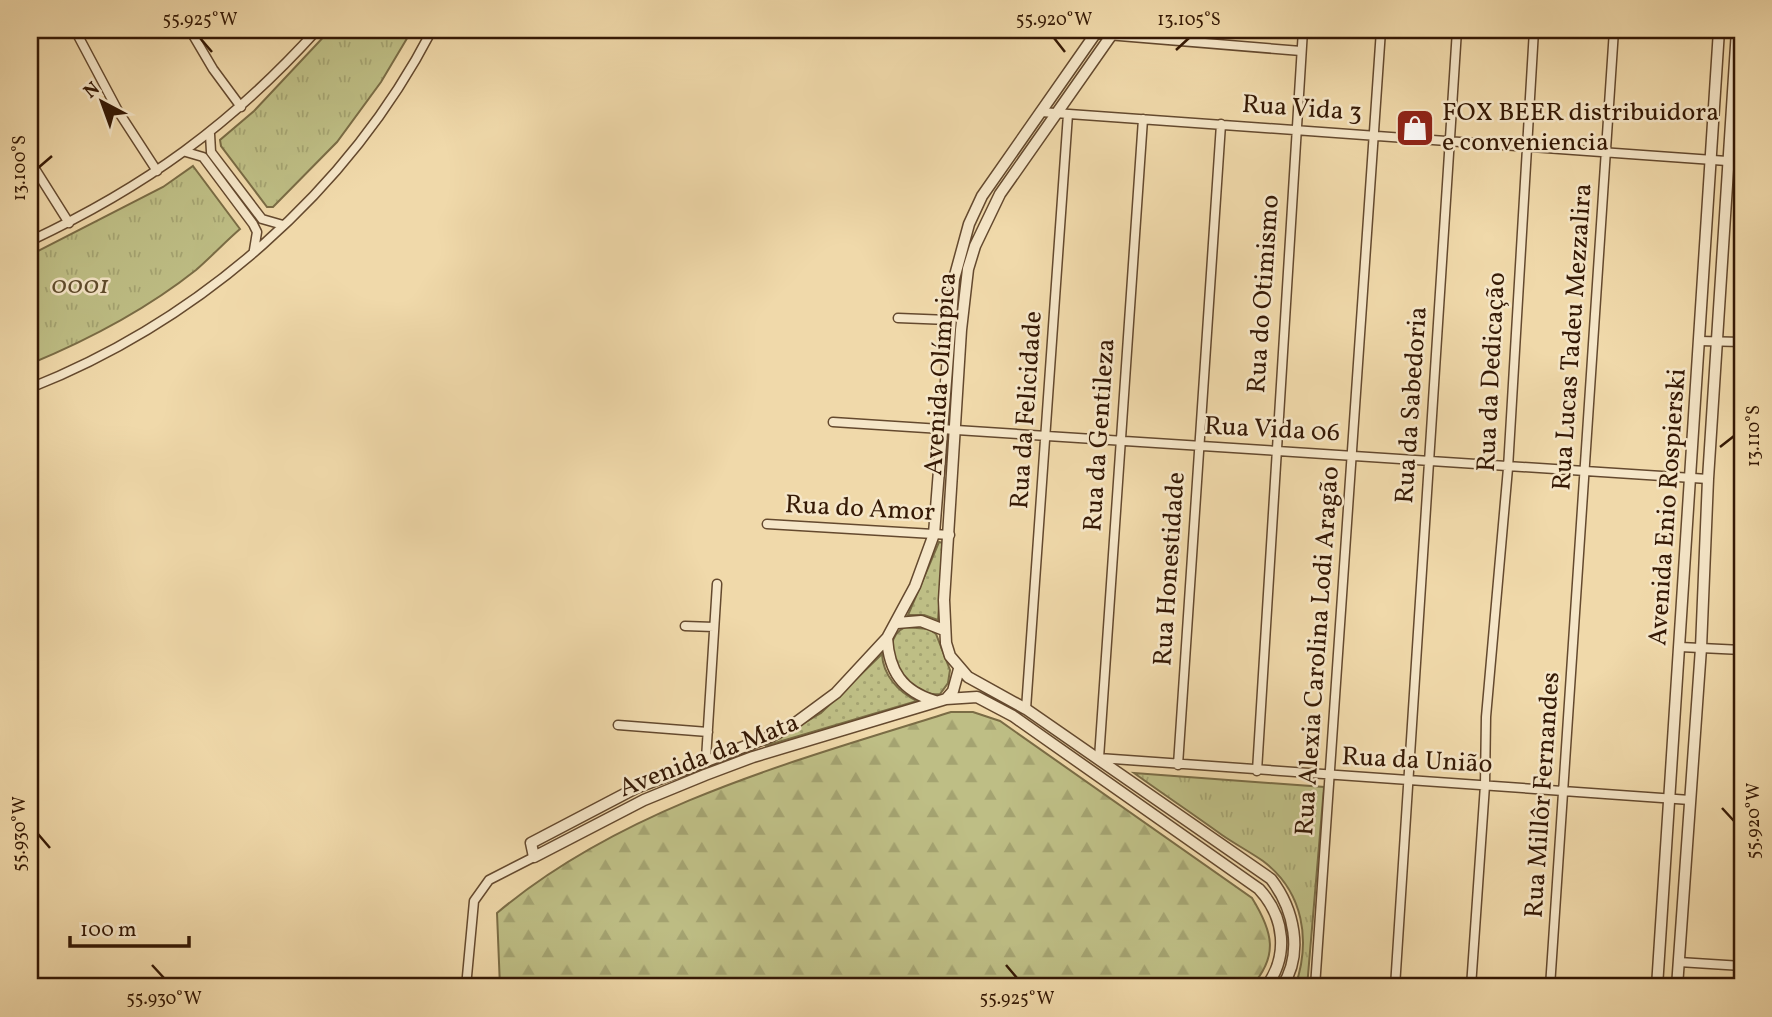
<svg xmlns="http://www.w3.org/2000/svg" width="1772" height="1017" viewBox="0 0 1772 1017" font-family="Vollkorn,serif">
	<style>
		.grass { fill: url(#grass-dots); stroke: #7a6c45; stroke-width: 2 }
		.forest { fill: url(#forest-firs); stroke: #7a6c45; stroke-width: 2 }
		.park { fill: url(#park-tufts); stroke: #7a6c45; stroke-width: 2 }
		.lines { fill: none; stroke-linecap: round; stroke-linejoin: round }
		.minor-casing { stroke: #64492e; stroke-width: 11 }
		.tertiary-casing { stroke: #64492e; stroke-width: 13 }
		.minor { stroke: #f5e6c8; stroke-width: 8 }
		.tertiary { stroke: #f5e6c8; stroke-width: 10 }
		.ticks { fill: none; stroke: #351905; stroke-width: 2.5 }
		.labels { text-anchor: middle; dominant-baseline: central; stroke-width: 5; stroke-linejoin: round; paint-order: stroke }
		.street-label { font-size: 26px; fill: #351905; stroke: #f5e6c8 }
		.poi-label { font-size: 26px; fill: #351905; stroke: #f5e6c8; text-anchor: start }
		.park-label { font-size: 26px; font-style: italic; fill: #5e4b2b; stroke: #f5e6c8 }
		.neatline { fill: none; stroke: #351905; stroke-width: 2.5 }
		.ticks-label { font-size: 18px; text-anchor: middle; fill: #351905 }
	</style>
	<defs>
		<pattern id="grass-dots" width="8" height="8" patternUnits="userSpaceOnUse" patternTransform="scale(1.75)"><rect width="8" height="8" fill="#bebe85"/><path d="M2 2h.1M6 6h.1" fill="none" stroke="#a4a371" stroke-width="1.8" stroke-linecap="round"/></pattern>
		<pattern id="forest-firs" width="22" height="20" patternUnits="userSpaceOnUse" patternTransform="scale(1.75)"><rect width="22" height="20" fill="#bebe85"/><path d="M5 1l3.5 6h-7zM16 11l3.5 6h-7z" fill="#a4a371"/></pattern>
		<pattern id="park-tufts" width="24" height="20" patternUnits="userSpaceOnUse" patternTransform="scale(1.75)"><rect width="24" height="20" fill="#bebe85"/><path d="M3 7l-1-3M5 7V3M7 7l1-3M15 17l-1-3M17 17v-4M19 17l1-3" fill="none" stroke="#a4a371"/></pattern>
	</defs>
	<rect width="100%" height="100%" fill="#f0d9aa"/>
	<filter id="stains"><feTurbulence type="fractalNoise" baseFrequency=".00286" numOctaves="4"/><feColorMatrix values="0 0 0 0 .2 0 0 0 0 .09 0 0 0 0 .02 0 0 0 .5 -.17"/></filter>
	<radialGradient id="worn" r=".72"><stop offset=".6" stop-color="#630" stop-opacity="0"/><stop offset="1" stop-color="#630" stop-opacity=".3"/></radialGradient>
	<!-- grass -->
	<path class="grass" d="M939,542L943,543V550L938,620L924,615H908Z
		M905,627L929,629L936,634L950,670L948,683L940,694C909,699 872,643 905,627Z
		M882,654C883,675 898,692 917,701L765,746L821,713Z"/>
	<!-- forest -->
	<path class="forest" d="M951,712H973L1000,721L1252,898C1273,932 1279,956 1251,987H500L497,913C624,806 795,761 951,712Z"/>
	<!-- park -->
	<path class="park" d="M330,30H412L381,82L337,142L273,207H267L221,146L220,140L254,111Z
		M193,166L240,229C225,242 211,257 196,270C147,309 88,340 30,364V255L163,187Z
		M1134,773L1324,787L1307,987H1295C1311,941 1304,892 1263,861C1250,852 1235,844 1222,835C1193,814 1163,794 1134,773Z"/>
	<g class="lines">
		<!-- minor casing -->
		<g class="minor-casing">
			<path id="minor" d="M75,30L118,111L157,171
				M190,30L213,69L241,107
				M1095,34L1301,51
				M1041,112L1727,161
				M1143,119L1099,758L1690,800
				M210,134L211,152L262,219L283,225
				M186,152L203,157L253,224L257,232L254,250
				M30,161L69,223
				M30,241C145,187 231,125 317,30
				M898,318L949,320
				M1699,341L1742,342
				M30,388C199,321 348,192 432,30
				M833,422L1708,479
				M767,524L950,535
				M685,626L714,627
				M1680,647L1742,650
				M1026,709L1068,114
				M618,725L708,732
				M706,759L717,584
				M1178,765L1221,124
				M1257,771L1303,30
				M1679,962L1742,966
				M466,987L474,901L489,880L534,857
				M1315,987L1381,30
				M1395,987L1457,30
				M1471,987L1485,785L1486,717L1508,468L1534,30
				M1550,987L1614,30"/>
		</g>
		<!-- tertiary casing -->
		<g class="tertiary-casing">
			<path id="tertiary" d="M1098,30L982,196L969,224L954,279L934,534L915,586L887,638L836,693L794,724L772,736L636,788L531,843L534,857L644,800L705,775L753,757L946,699L977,697L1013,716L1259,889C1285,917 1289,956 1266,987
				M1115,30L1000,194L975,246L968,269L961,330L944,600L946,643L950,656L968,677L1026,709L1271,879C1294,909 1304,953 1282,987
				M897,623L921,621L944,630
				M887,638C889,671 902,691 935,701
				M946,699L953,691L959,669
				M1657,987L1719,30
				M1677,987L1701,648L1708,479L1737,30"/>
		</g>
		<!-- minor -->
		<use href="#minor" class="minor"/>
		<!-- tertiary -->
		<use href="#tertiary" class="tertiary"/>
	</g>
	<!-- ticks -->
	<path class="ticks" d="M200,38L212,52M1054,38L1065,52M1176,50L1189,38M38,168L52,156M1720,447L1734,436M1722,808L1734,821M38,834L50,848M152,965L164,978M1006,965L1017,978"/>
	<!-- icons -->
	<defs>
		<g id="shop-square" transform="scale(2.0125)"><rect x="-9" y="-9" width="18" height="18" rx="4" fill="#8f2418" stroke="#f5e6c8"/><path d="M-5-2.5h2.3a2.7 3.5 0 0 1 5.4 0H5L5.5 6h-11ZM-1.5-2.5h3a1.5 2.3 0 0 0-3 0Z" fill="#fff"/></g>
	</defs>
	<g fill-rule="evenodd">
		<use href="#shop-square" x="1415" y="128"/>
	</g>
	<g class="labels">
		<!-- street labels -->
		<g class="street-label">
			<text transform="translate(1302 109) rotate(4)">Rua Vida 3</text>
			<text transform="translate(1264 294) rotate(-86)">Rua do Otimismo</text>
			<text transform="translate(1573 337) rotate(-86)">Rua Lucas Tadeu Mezzalira</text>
			<text transform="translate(1492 372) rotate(-87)">Rua da Dedicação</text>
			<text transform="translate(941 374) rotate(-86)">Avenida Olímpica</text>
			<text transform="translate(1412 405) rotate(-86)">Rua da Sabedoria</text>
			<text transform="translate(1027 410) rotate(-86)">Rua da Felicidade</text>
			<text transform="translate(1272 430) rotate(3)">Rua Vida 06</text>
			<text transform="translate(1100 435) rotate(-86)">Rua da Gentileza</text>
			<text transform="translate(1668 507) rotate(-86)">Avenida Enio Rospierski</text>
			<text transform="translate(860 509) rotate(3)">Rua do Amor</text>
			<text transform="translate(1170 569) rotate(-86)">Rua Honestidade</text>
			<text transform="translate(1318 651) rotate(-86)">Rua Alexia Carolina Lodi Aragão</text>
			<text transform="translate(709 756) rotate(-21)">Avenida da Mata</text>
			<text transform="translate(1417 761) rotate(3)">Rua da União</text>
			<text transform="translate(1543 795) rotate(-86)">Rua Millôr Fernandes</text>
		</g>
		<!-- poi labels -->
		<g class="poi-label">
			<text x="1442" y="113">FOX BEER distribuidora<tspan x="1442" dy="30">e conveniencia</tspan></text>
		</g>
		<!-- park labels -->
		<g class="park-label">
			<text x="80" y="286">0001</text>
		</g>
	</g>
	<!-- margin -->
	<rect width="1772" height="1017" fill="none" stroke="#f0d9aa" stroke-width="77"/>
	<!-- north arrow -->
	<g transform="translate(102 102) rotate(319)" stroke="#f5e6c8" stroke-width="5" paint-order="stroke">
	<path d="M0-5L12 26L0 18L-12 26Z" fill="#351905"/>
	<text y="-10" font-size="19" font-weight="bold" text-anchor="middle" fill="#351905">N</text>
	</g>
	<!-- scale -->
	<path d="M70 936v10h119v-10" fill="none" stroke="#351905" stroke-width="3.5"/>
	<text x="80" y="936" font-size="21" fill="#351905" stroke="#f5e6c8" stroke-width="5" paint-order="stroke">100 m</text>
	<rect x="38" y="38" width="1696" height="940" class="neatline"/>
	<g class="ticks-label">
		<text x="200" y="25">55.925°W</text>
		<text x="1054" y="25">55.920°W</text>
		<text x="1189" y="25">13.105°S</text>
		<text transform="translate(19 168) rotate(-90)" y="6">13.100°S</text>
		<text transform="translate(1753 436) rotate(-90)" y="6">13.110°S</text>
		<text transform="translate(1753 821) rotate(-90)" y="6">55.920°W</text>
		<text transform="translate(19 834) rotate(-90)" y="6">55.930°W</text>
		<text x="164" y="1004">55.930°W</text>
		<text x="1017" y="1004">55.925°W</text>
	</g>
	<rect width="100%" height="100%" filter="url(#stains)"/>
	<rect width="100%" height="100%" fill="url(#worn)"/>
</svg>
